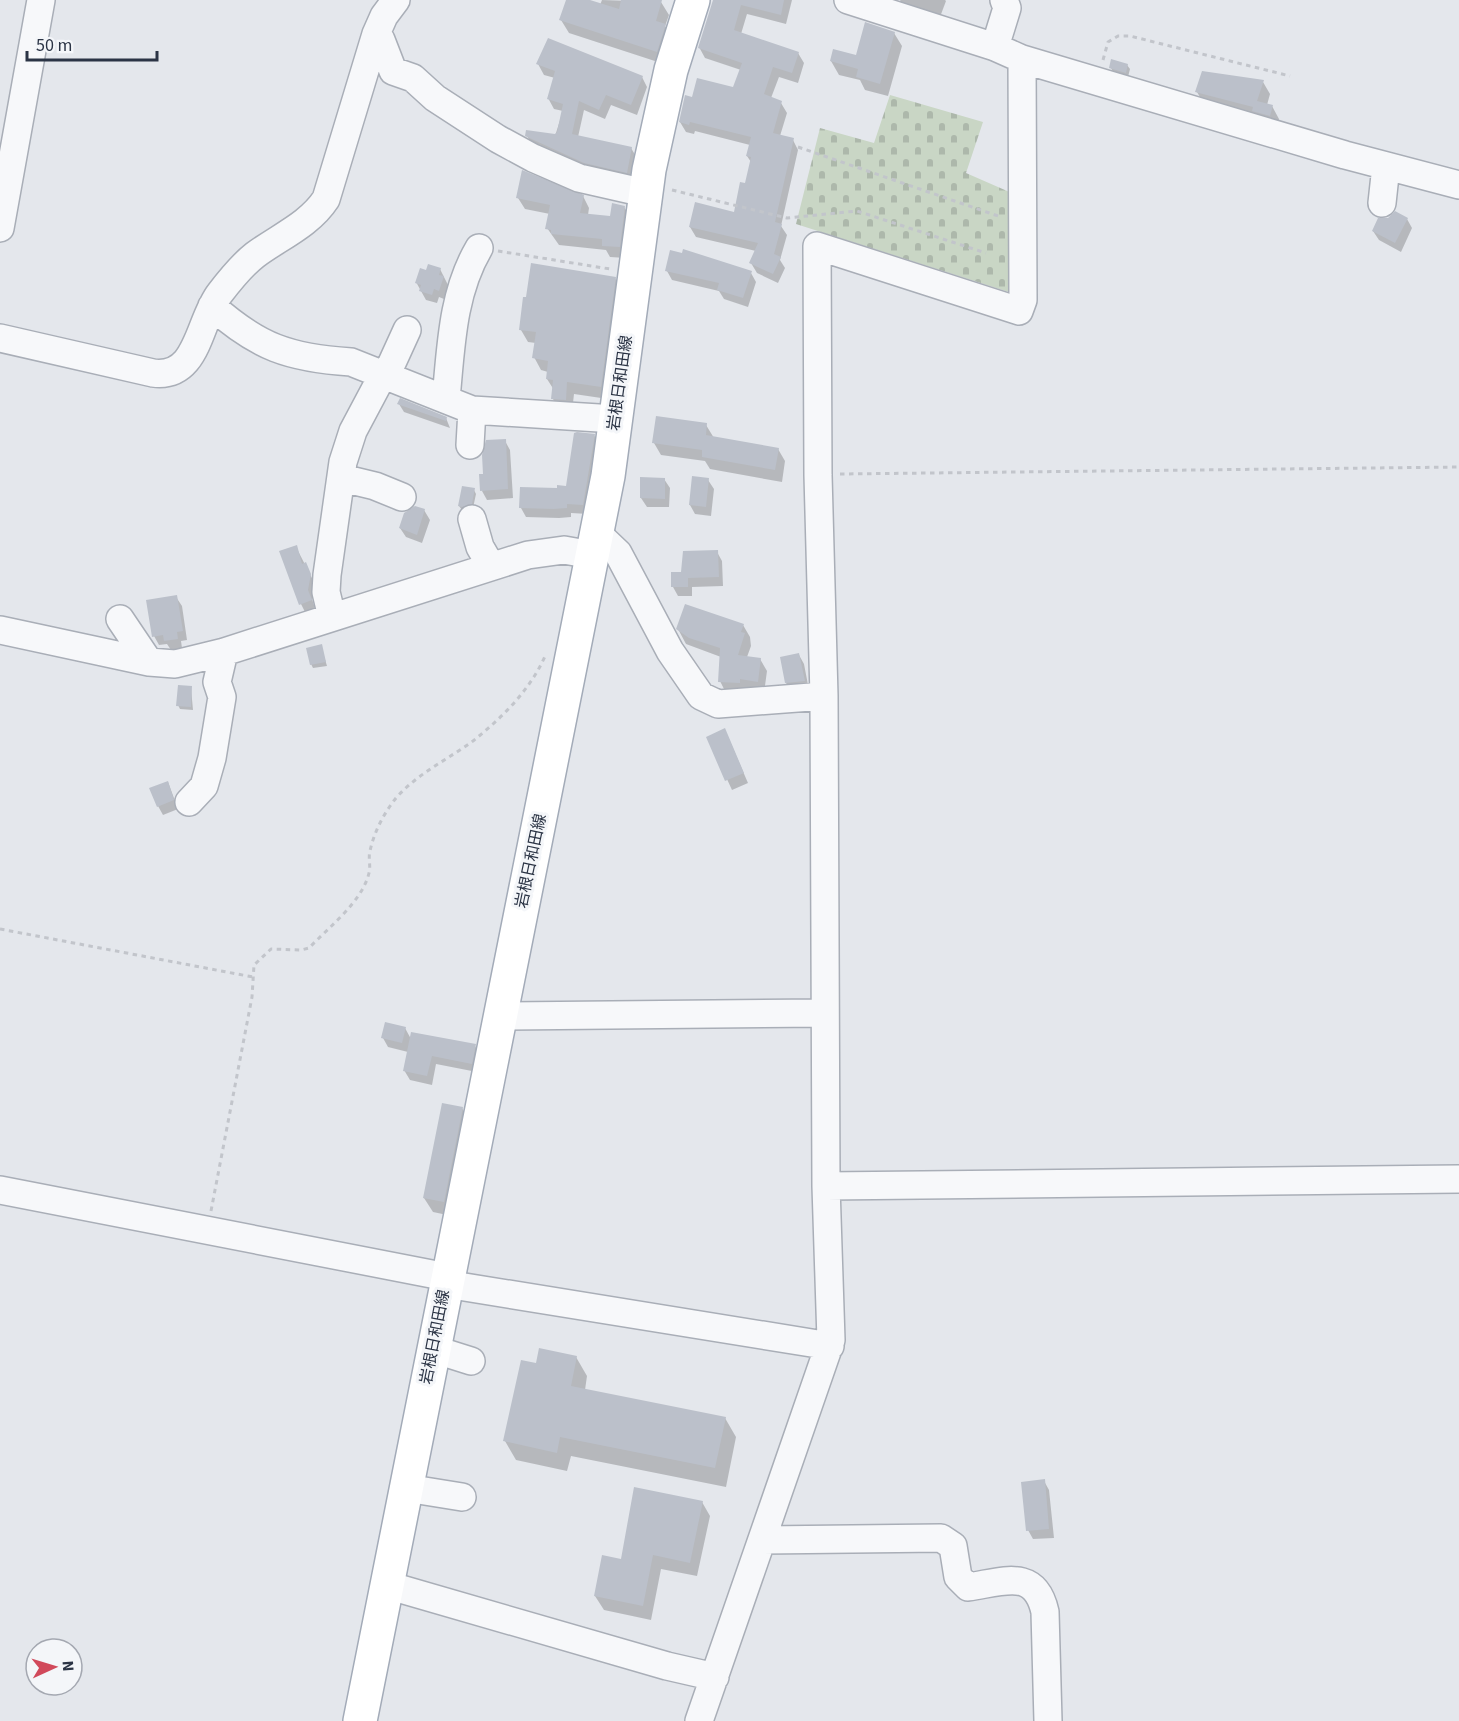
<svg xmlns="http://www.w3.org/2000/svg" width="1459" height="1721" viewBox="0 0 1459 1721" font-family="'Source Sans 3','Noto Sans JP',sans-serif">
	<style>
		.cemetery { fill: url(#cemetery-stones) }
		.shadow { fill: #0003 }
		.building { fill: #bbc0ca }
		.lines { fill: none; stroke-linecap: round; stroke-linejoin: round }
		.minor-casing { stroke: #a9aeb7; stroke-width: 30 }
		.major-casing { stroke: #a3abb8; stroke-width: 36 }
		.path { stroke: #c2c5cb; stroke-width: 3; stroke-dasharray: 4.5 4.5; stroke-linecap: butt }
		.minor { stroke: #f7f8fa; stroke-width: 27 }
		.major { stroke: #fff; stroke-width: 33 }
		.labels { text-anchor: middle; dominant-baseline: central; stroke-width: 6; stroke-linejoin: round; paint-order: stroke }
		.street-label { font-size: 16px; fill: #2b3445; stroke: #f4f6f9 }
	</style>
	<defs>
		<pattern id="cemetery-stones" width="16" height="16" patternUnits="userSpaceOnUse" patternTransform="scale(1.5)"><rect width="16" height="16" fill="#c9d6c5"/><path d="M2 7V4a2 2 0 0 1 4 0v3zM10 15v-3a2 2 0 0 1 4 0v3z" fill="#adb8ab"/></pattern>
	</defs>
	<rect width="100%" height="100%" fill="#e4e7ec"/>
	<!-- cemetery -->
	<path class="cemetery" d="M890,95L983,122L966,173L1014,194L1015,294L796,224L820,128L874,143Z"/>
	<!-- shadow -->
	<path class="shadow" d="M568,0H585L600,5L602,0L661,2L669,15L665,26L672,38L664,64L569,33L561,20Z
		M714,0H792L786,24L747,14L741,34L798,53L804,63L798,83L779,77L771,98L781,103L787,113L780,136L793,140L798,150L781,226L787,235L780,260L785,268L778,283L757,273L751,263L756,251L696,237L690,227L735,214L746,185L751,162L747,156L750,145L695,131L694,134L686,132L680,122L693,99L734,89L741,70L705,58L699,47Z
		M900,0H945L946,1L940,17L902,4Z
		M894,33L902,46L888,96L865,90L860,80L839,75L831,61L857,57Z
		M538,64L642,77L647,87L637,115L611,105L605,119L584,110L578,137L631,148L637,158L632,182L591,173L533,146L527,136H555L563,111L554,109L548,98L555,78L544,75Z
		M1127,65L1130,69L1128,77L1113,72L1111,68Z
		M1263,82L1270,94L1267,105L1272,106L1279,119L1277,128L1204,104L1197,92Z
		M583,196L589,208L588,215L611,218L624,207L631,218L626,258L610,257L606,250L559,245L547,228L550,214L525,209L518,198Z
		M1407,219L1412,228L1401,252L1379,240L1373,231Z
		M440,269L449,287L444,299L439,297L437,303L426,300L416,282Z
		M667,271L751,273L756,282L748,307L724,299L719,291L672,280Z
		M615,278L622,291L608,399L574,394L572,412H560L553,399L554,390L547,379L548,372L541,370L534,357L536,343L528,342L521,330Z
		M399,404L446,418L450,428L404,412Z
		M706,425L714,438L778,449L785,461L782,482L710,469L705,461L661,455L654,443Z
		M594,435L599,444L588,514L571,513V517L559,518L526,517L521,508L568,487Z
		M505,441L510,450L513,498L487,500L482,491Z
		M664,479L670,488L669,507H647L641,498Z
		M708,480L714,489L711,516L695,514L690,505Z
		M474,490L476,494L473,508L462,510L459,506Z
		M424,510L430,520L422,543L406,537L400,528Z
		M296,547L315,584L312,599L315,608L305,612L301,604Z
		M717,552L722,561L723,586L692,587V596H678L673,587L682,574Z
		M176,597L182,606L187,640L181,641L182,648L171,650L167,644L159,645L154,636Z
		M743,625L750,637L751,646L747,657L760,659L767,671L764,693H726L720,681L721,657L686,644L678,629Z
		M321,646L327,666L313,668L311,664Z
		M799,655L804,664L809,690L792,692L786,683Z
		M191,688L193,710L180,709L178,705Z
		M708,738L729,739L748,783L732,790Z
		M168,782L178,809L163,815L158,806Z
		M405,1028L411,1039L475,1046L480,1055L477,1072L436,1064L432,1085L410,1080L404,1070L408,1052L388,1047L383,1038Z
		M462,1108L470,1123L452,1216L433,1212L424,1198Z
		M576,1357L587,1376L585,1390L725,1418L736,1437L726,1487L571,1456L567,1471L516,1460L505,1441L537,1365Z
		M1044,1481L1049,1490L1054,1538L1033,1539L1028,1530Z
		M702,1502L710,1516L697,1576L661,1569L651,1620L604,1610L595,1596Z"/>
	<!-- building -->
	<path class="building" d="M566,0H590L619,9L621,0H662L656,21L666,24L657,52L559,20Z
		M713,0H784L781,15L741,5L734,30L799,52L792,73L773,67L764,94L782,101L773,133L794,138L775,222L782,224L774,254L781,257L773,274L749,263L758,243L689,227L695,202L734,212L740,182L745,183L751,157L746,156L751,137L690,122L689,125L679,122L685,95L692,97L697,78L733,87L742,63L698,48Z
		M865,22L895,32L880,84L856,77L858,69L830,61L833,49L856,55Z
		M548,38L643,76L631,105L606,95L599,110L579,101L572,134L632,147L627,173L584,163L525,136L526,130L555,134L557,132L563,104L547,99L555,71L536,64Z
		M1111,59L1128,64L1126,73L1109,68Z
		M1202,71L1264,80L1257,101L1273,105L1270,116L1252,111L1253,107L1195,92Z
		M522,170L584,195L580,213L610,216L612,203L625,206L620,247L602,246V239L551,234V230L545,229L550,205L516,198Z
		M1395,211L1408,218L1395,243L1372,231L1378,218H1388Z
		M683,249L752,271L743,298L717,290L719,283L665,271L670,250L682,253Z
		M531,263L616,277L601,387L567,382L566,400L551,399L553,380L546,379L548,361L532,358L536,332L519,330L523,297H526Z
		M428,264L441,268L439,275L444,276L439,291L434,289L432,295L419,291L421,285L415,283L420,268L426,270Z
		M400,398L447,417L446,421L397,404Z
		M656,416L707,423L706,435L779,448L775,470L702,457V450L652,443Z
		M577,432L595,434L583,505L567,504V508L553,509L519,508L520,487L557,488V485L566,486L574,433Z
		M506,439L508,489L480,491L479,474H483L482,455L486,440Z
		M692,476L709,478L706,507L689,505Z
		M640,477L665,478V499L640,498Z
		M462,486L475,488L472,504L462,507L458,506Z
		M415,506L425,509L417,535L399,528L404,513Z
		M297,545L302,564L306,562L311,574L308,590L312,600L299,605L279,551Z
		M718,550L719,577L688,578V587H671V572H681L683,551Z
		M177,595L183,631L177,632L178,639L164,641L163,635L152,637L146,600Z
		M685,604L744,624L741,632L745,633L738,655L761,658L758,682L740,679V683L718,682L720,648L689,638L676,629Z
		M322,644L326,662L310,665L306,648Z
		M799,653L805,681L785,683L780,657Z
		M178,685L192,686L191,707L176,706Z
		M725,728L744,773L725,781L706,737Z
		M168,781L174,800L157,807L149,788Z
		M385,1022L406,1027L402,1043L381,1038Z
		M411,1032L476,1044L472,1064L432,1056L427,1076L403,1071Z
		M442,1103L463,1107L444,1202L423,1198Z
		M539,1348L577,1356L571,1386L726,1417L715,1468L560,1437L557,1453L503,1441L521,1360L536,1363Z
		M1045,1479L1049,1529L1026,1531L1021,1482Z
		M634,1487L703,1501L690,1563L653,1555L643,1606L594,1596L602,1555L621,1559Z"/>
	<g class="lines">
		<!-- minor casing -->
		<g class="minor-casing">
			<path id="minor" d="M848,0L995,47L1022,59L1345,155L1459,185
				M376,34L381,40L393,71L413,78L435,98L498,139L533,158L579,178L645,193
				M995,47L1007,8L1004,0
				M1382,203L1386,166
				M0,228L41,0
				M212,306C258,347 289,358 351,362L472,410L615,419
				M0,338L153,373C199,379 198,321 220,293C230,280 242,265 255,255C279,237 309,225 326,199L376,34L384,16L396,0
				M446,399C451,347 452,294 479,248
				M470,445L472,410
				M342,478L375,486L402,497
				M472,519L480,547L491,566
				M597,533L618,553L670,651L701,696L718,704L824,696
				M332,617L326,592L327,575L343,462L353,431L379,382L386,376L407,330
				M120,619L149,662
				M0,630L149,662L175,664L224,652L528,555L564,550L592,555
				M189,802L204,786L212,758L222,697L217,682L224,652
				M499,1016L824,1013
				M826,1186L1459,1179
				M0,1190L447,1277
				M446,1284L830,1346
				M433,1349L471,1361
				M406,1488L462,1497
				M763,1540L941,1538L953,1546L958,1577L968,1587C1003,1582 1035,1567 1045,1612L1048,1721
				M387,1585L667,1666L715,1677
				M699,1721L831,1340L826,1186L824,696L818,475L817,246L1019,311L1023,300L1022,59"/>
		</g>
		<!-- major casing -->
		<g class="major-casing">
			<path id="major" d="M360,1721L608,476L649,170L671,70L693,0"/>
		</g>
		<!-- path -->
		<path class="path" d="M1103,60L1108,42L1118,36H1130L1290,76
			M798,147L1001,217
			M672,190L787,218L857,211L986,253
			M498,251L610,269
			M840,474L1459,467
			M0,929L253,977
			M211,1211L252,997L254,965L271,949L301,950L309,948C329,927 362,902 369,873C371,866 368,858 370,851C374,832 384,813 396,798C418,773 447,760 473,741C503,717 531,689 546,654"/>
		<!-- minor -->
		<use href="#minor" class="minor"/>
		<!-- major -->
		<use href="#major" class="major"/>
	</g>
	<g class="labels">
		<!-- street labels -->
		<g class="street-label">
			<text transform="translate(620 383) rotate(-82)">岩根日和田線</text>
			<text transform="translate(531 861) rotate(-78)">岩根日和田線</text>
			<text transform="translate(435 1337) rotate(-79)">岩根日和田線</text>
		</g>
	</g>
	<!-- north arrow -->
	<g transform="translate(54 1667) rotate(86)"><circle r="28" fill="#f4f6f9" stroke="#a4a8b1" stroke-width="1.5"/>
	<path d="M0-4.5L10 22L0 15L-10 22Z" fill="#d1495b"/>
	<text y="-9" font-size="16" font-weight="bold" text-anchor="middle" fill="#2b3445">N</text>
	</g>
	<!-- scale -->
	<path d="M27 51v9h130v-9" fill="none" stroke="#2b3445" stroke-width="3"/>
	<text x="36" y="51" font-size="18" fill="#2b3445" stroke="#f4f6f9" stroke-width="4.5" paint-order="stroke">50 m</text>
</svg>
